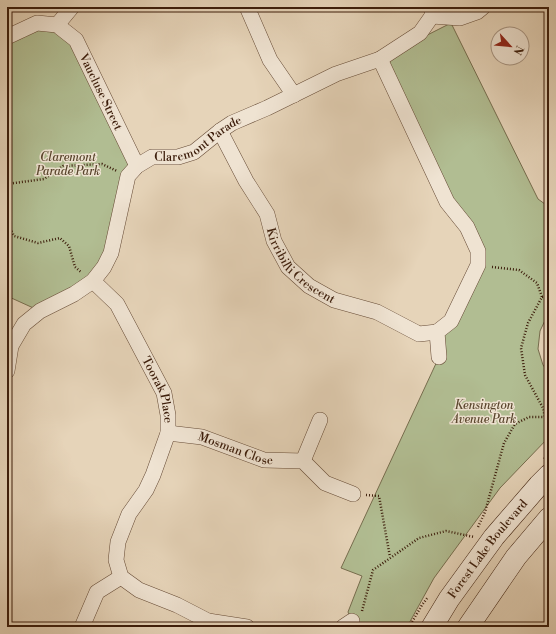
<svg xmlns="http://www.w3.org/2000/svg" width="556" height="634" viewBox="0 0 556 634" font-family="'Libre Bodoni',serif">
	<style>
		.green { fill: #b1bd92; stroke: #766d4e }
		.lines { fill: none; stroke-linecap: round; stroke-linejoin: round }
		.minor-casing { stroke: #664b36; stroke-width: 16 }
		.secondary-casing { stroke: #3c1d0b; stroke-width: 22 }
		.path { stroke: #3c1d0b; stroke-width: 2.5; stroke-dasharray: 1 2; stroke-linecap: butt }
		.minor { stroke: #efe3d2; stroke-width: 15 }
		.secondary { stroke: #efe3d2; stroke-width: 21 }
		.labels { text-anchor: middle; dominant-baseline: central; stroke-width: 3; stroke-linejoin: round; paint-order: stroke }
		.street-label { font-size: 12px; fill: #3c1d0b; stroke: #efe3d2 }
		.park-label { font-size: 12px; font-style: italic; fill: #59452d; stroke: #efe3d2 }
	</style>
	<rect width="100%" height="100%" fill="#e6d4b9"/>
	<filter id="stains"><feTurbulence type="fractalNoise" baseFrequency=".005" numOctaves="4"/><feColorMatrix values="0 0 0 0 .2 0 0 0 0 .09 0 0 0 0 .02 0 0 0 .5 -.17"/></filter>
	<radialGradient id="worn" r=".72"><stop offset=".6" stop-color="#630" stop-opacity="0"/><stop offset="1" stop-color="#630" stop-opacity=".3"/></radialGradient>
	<!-- green -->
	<path class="green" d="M37,23L76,40L137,166L104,267L40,311L7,296V37Z
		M451,23L538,199L549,207V312L540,331L538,349L543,365L549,373V437L500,488L434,578L407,627H343L352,621L348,612L362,576L341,568L439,357L437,332L478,265L380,59Z"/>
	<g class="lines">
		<!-- minor casing -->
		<g class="minor-casing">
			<g id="minor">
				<path d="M247,7L270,60L294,95"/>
				<path d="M432,16L460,18L477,12L483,7"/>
				<path d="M57,25L72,7"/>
				<path id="s1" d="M7,37L37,23L57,25L76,40L137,166"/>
				<path d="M380,59L447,202L467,227L478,251V265L451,321L437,332L439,357"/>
				<path id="s2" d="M220,131L246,181L267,214L274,241L288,267L309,286L334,300L377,312L419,334L437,332"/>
				<path id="s3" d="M93,281L117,304L164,393L168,415V433L153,475L146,490L129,514L118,542L116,560L121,577L139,590L177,605L208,621L247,627"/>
				<path id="s4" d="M7,371L11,346L24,324L40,311L74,294L93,281L104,267L111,253L128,176L137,166L152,157H178L194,152L220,131L232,123L267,108L336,74L380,59L420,33L432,16L433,7"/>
				<path id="s5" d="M168,433L202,437L264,460L303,461L325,483L353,494"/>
				<path d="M303,461L320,420"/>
				<path d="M82,627L97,592L121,577"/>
				<path d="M343,627L352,621"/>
			</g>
		</g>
		<!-- secondary casing -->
		<g class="secondary-casing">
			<g id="secondary">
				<path id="s6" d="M432,627L449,599L494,537L539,485L549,475"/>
				<path d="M468,627L516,557L549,518"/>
			</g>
		</g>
		<!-- path -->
		<path class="path" d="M7,184L44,179L63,166L102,164L117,171
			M7,220L8,224L14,236L38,243L60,238L69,246L75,267L81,272
			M492,267L519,270L537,283L542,297L528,323L521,348L525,375L543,408L545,417
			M542,297L549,296
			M544,459L549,454
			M366,495L379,496L390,557
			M478,527L485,512L504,443L515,424L529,417H549
			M362,611L373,570L419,538L446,531L474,537
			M409,627L422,605L428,597"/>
		<!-- minor -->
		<use href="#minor" class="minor"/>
		<!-- secondary -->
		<use href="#secondary" class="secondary"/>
	</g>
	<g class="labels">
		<!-- street labels -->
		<g class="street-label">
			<text stroke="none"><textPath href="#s1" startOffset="135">Vaucluse Street</textPath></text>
			<text stroke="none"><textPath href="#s4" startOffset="327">Claremont Parade</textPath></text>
			<text stroke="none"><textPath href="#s2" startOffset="160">Kirribilli Crescent</textPath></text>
			<text stroke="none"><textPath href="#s3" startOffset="129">Toorak Place</textPath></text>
			<text stroke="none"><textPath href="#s5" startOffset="70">Mosman Close</textPath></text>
			<text stroke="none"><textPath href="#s6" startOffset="96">Forest Lake Boulevard</textPath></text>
		</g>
		<!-- park labels -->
		<g class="park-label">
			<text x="68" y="157">Claremont<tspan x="68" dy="14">Parade Park</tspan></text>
			<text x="484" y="405">Kensington<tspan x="484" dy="14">Avenue Park</tspan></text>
		</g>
	</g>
	<!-- margin -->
	<rect width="556" height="634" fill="none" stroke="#e6d4b9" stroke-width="24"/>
	<rect x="8" y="8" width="540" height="618" fill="none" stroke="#3c1d0b" stroke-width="2"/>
	<rect x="12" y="12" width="532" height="610" fill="none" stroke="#3c1d0b"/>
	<!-- north arrow -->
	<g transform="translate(510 46) rotate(117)"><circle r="19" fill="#efe3d2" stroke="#a79482"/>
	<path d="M0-3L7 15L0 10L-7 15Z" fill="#8f2418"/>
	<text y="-6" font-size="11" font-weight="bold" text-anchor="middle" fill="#3c1d0b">N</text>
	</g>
	<rect width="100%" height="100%" filter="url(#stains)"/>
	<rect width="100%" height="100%" fill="url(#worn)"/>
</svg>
